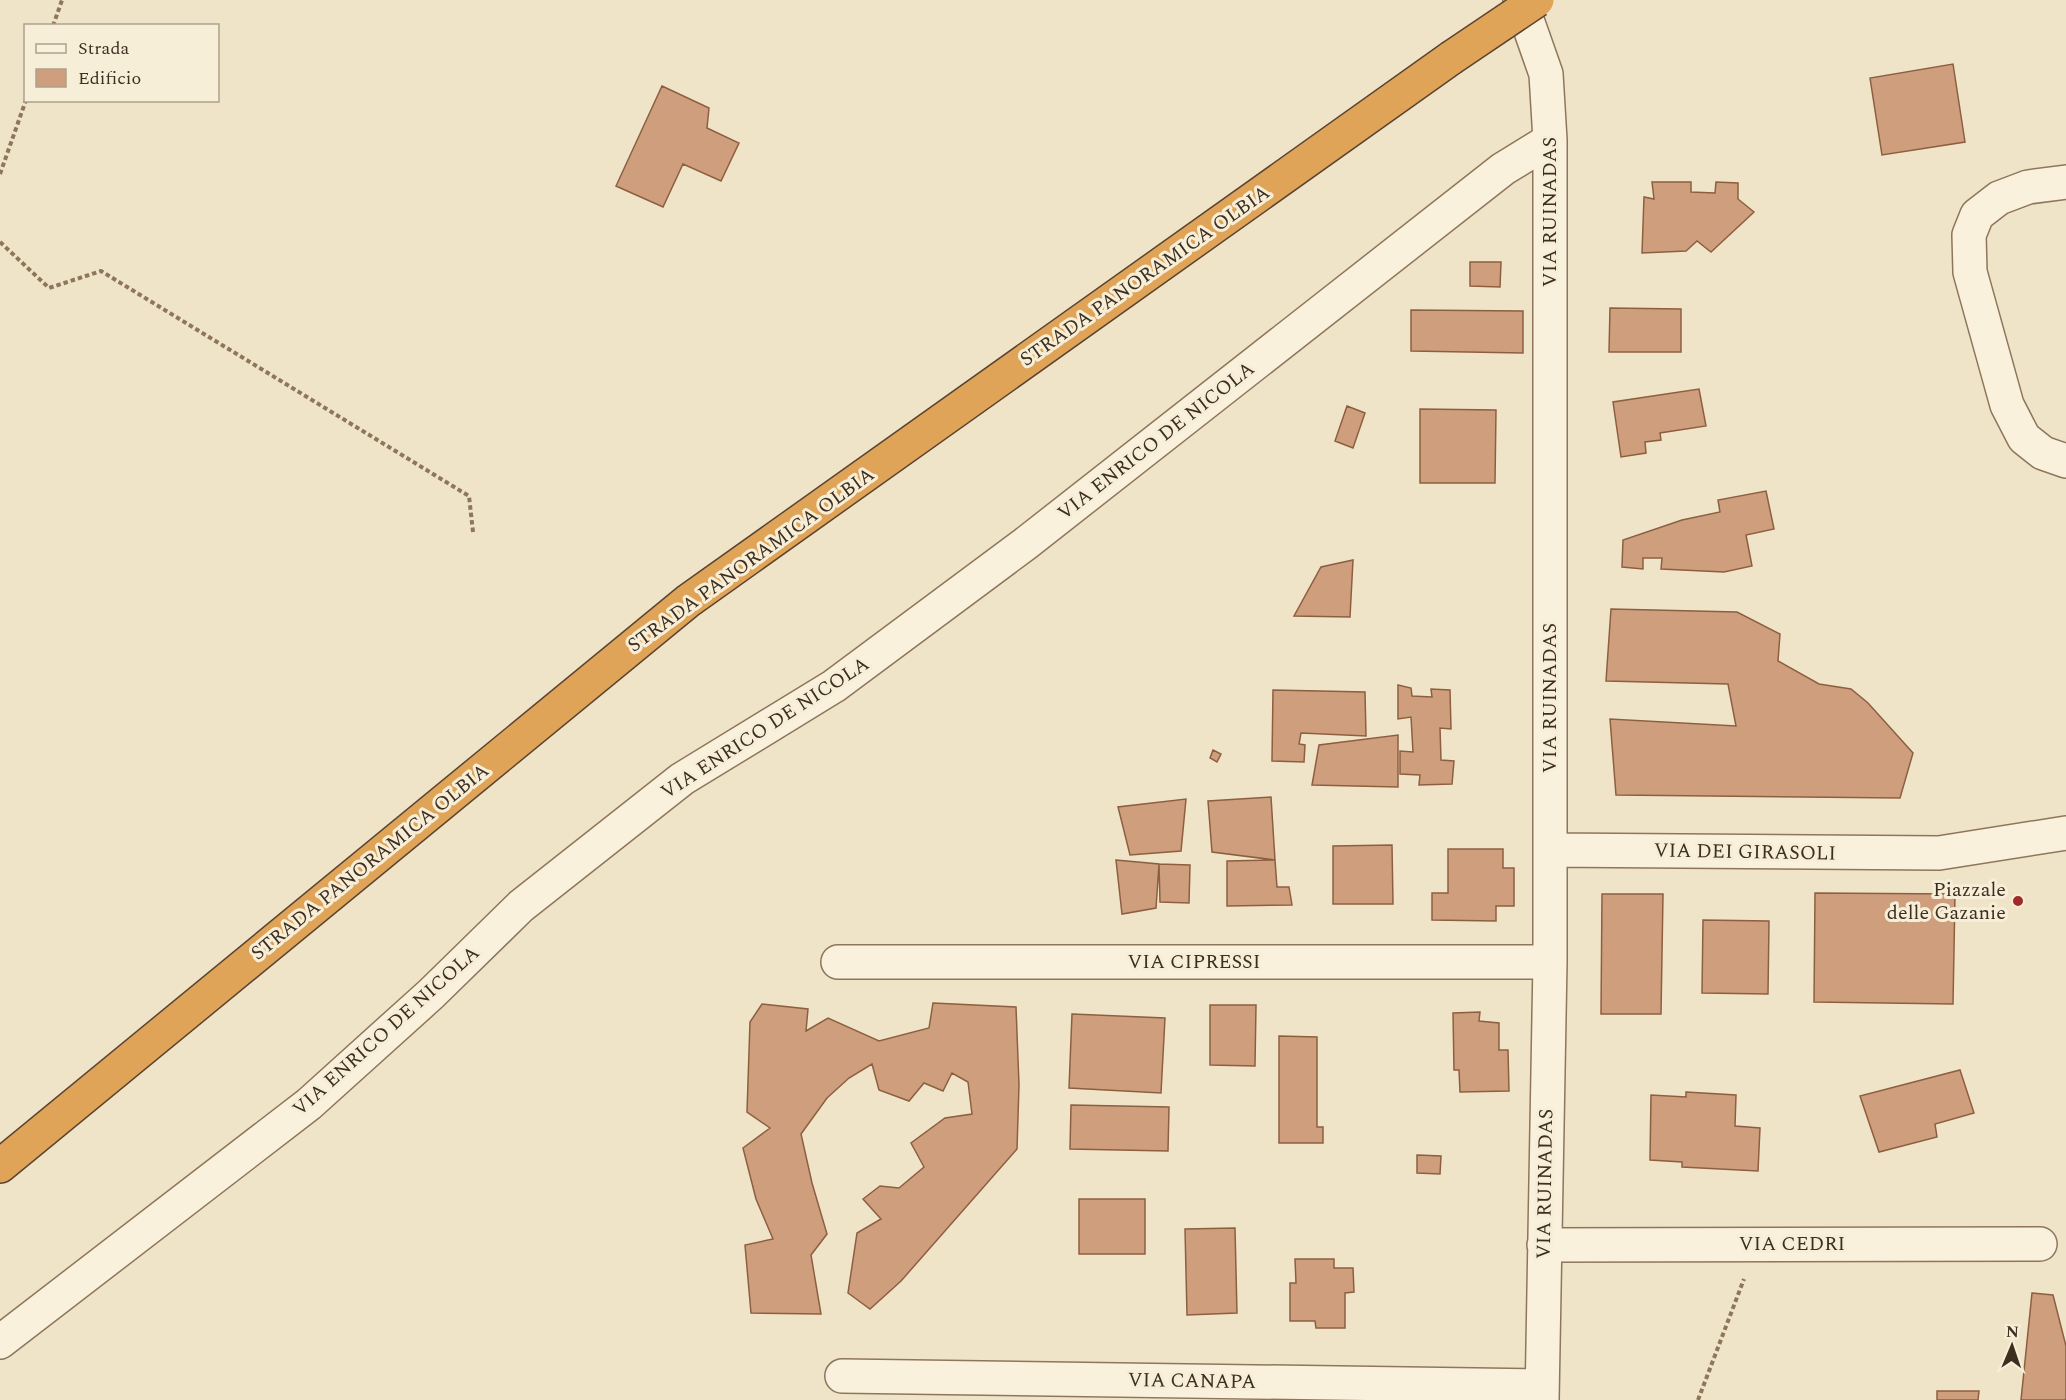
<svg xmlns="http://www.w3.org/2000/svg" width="2066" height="1400" viewBox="0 0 2066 1400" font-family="Spectral,serif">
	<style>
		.building { fill: #cf9f7d; stroke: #8d5f41; stroke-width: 1.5 }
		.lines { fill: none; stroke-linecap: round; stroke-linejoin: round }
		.street-casing { stroke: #8d765c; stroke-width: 36 }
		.highway-casing { stroke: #5b4430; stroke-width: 36 }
		.path { stroke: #8d765c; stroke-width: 4; stroke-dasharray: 4.5 3; stroke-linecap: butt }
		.street { stroke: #faf1dc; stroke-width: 33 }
		.highway { stroke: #e0a458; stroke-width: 33 }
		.highway-bridge-casing { stroke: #5b4430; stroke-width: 36; stroke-linecap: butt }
		.highway-bridge { stroke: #e0a458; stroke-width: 33 }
		.poi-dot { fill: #9e2a2b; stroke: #f7eed8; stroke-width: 2 }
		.labels { text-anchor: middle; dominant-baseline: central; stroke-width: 6; stroke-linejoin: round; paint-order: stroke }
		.street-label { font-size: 20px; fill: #3d2e20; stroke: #f7eed8 }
		.poi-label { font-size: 20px; fill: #3d2e20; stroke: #f7eed8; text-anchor: end }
	</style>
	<rect width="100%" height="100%" fill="#f0e4c8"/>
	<!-- building -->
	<path class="building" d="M1953,64L1965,142L1882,155L1870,78Z
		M662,86L709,108L707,128L739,143L721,181L683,164L663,207L616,186Z
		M1652,182H1691V192L1715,193L1716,182L1738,183V199L1754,212L1711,252L1697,241L1686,251L1642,253L1644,197L1654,199Z
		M1470,262H1501L1500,287L1470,286Z
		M1610,308L1681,309V352H1609Z
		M1411,310L1523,311V353L1411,351Z
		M1699,389L1706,426L1660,433L1661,440L1645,442L1646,453L1621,457L1613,402Z
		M1347,406L1365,413L1353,448L1335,441Z
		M1420,409L1496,410L1495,483H1420Z
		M1766,491L1774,529L1746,535L1752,566L1724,572L1661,569L1662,558H1643V569L1622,567L1623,540L1682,520L1720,512L1718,500Z
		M1353,560L1350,617L1294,616L1321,567Z
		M1611,609L1737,612L1780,634L1778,661L1819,684L1851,689L1868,703L1913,753L1900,798L1616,795L1610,719L1736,726L1728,684L1606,681Z
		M1398,685L1411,688L1412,696L1432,697L1431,689L1450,690L1451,729L1440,728L1441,760L1454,761L1452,784L1419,785L1420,775L1400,774V751L1413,752L1411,717L1398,719Z
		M1273,690L1365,692L1366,736L1301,733L1299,744L1305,745L1304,762L1272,761Z
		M1398,735V787L1312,785L1319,745Z
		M1213,750L1221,754L1217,762L1210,758Z
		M1271,797L1275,860L1212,852L1208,801Z
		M1186,799L1181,851L1130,855L1118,807Z
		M1392,845L1393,904H1333V846Z
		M1448,849H1503V868H1514V906H1496V921L1432,920V893H1448Z
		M1116,860L1159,864L1156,908L1122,914Z
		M1275,860L1277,887H1289L1292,905L1227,906V861Z
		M1159,864L1190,865L1189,903L1160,902Z
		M1815,893L1955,894L1953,1004L1814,1002Z
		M1602,894H1663L1661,1014H1601Z
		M1703,920L1769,921L1768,994L1702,993Z
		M933,1003L1016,1007L1019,1085L1017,1149L901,1281L870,1309L848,1293L857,1233L881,1219L863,1199L880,1186L899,1188L924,1167L911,1143L945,1118L972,1114L968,1082L952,1073L943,1091L924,1083L909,1101L879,1090L872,1064L849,1078L827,1098L801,1134L812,1183L827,1234L811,1255L821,1314L751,1313L745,1245L773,1239L756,1199L743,1148L770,1128L747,1112L750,1022L762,1004L808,1009L806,1031L828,1018L879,1041L929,1028Z
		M1210,1005H1256L1255,1066L1210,1065Z
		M1480,1012L1479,1021L1499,1023V1050H1508L1509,1091L1460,1092L1459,1070H1454L1453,1013Z
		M1072,1014L1165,1018L1161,1093L1069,1088Z
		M1279,1036L1317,1037V1127H1323V1143H1279Z
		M1960,1070L1974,1113L1935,1124L1937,1137L1879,1152L1860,1096Z
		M1686,1092L1736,1095L1735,1126L1760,1128L1758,1171L1682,1167V1162L1650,1160L1651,1095L1686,1097Z
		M1071,1105L1169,1107L1168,1151L1070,1149Z
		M1417,1155L1441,1156L1440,1174L1417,1173Z
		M1079,1199H1145V1254H1079Z
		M1235,1228L1237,1313L1187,1315L1185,1229Z
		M1295,1259H1334V1268H1353L1354,1292L1345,1293V1328H1316L1315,1321H1290V1283H1296Z
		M2032,1293L2053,1295L2066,1346V1400H2021Z
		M1937,1391H1979L1978,1400H1937Z"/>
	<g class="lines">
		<!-- street casing -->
		<g class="street-casing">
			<path id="street" d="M1520,0L1546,74L1550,140V962L1542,1400
				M2066,182L2028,187L1999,198L1977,215L1969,235L1970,272L2007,405L2024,438L2043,453L2066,461
				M1550,850L1939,853L2066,833
				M838,962H1550
				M1544,1245L2040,1244
				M0,1342L309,1104L431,994L521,906L682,779L834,686L1025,544L1503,169L1550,140
				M842,1376L1542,1386"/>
		</g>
		<!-- highway casing -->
		<g class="highway-casing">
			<path id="highway" d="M0,1166L688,601L1451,58"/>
		</g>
		<!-- path -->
		<path class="path" d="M53,26L62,0
			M0,174L26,100
			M0,242L49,288L101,271L469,496L473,532
			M1698,1400L1744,1279"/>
		<!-- street -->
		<use href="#street" class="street"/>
		<!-- highway -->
		<use href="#highway" class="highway"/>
		<!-- highway-bridge casing -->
		<g class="highway-bridge-casing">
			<path id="highway-bridge" d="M1451,58L1537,0"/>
		</g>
		<!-- highway-bridge -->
		<use href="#highway-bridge" class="highway-bridge"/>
	</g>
	<!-- markers -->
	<circle class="poi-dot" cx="2018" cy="901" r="6"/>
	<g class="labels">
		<!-- street labels -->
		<g class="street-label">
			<text transform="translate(1550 212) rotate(-90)">VIA RUINADAS</text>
			<text transform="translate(1145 276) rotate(-35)">STRADA PANORAMICA OLBIA</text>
			<text transform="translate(1156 441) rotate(-38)">VIA ENRICO DE NICOLA</text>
			<text transform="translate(751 560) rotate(-36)">STRADA PANORAMICA OLBIA</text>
			<text transform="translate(1550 698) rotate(-90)">VIA RUINADAS</text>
			<text transform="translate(765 728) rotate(-33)">VIA ENRICO DE NICOLA</text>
			<text transform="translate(1745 852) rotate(1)">VIA DEI GIRASOLI</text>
			<text transform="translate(370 862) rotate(-39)">STRADA PANORAMICA OLBIA</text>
			<text x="1194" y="962">VIA CIPRESSI</text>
			<text transform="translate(386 1031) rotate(-42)">VIA ENRICO DE NICOLA</text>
			<text transform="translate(1545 1184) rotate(-89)">VIA RUINADAS</text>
			<text x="1792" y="1244">VIA CEDRI</text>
			<text transform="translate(1192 1381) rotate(1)">VIA CANAPA</text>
		</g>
		<!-- poi labels -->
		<g class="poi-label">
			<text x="2006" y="890">Piazzale<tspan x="2006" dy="23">delle Gazanie</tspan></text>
		</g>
	</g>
	<!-- legend -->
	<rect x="24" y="24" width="195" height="78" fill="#f7eed8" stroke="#ada18e" stroke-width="1.5"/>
	<rect x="36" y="44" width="30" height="9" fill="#faf1dc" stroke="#ada18e" stroke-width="1.5"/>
	<text x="78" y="54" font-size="18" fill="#3d2e20">Strada</text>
	<rect x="36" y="69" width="30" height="18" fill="#cf9f7d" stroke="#ada18e" stroke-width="1.5"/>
	<text x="78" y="84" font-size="18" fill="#3d2e20">Edificio</text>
	<!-- north arrow -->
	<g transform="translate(2012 1346) rotate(2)" stroke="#f7eed8" stroke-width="4.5" paint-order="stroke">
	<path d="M0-4.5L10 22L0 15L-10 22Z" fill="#3d2e20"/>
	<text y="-9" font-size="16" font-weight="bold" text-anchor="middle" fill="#3d2e20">N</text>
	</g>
</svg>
